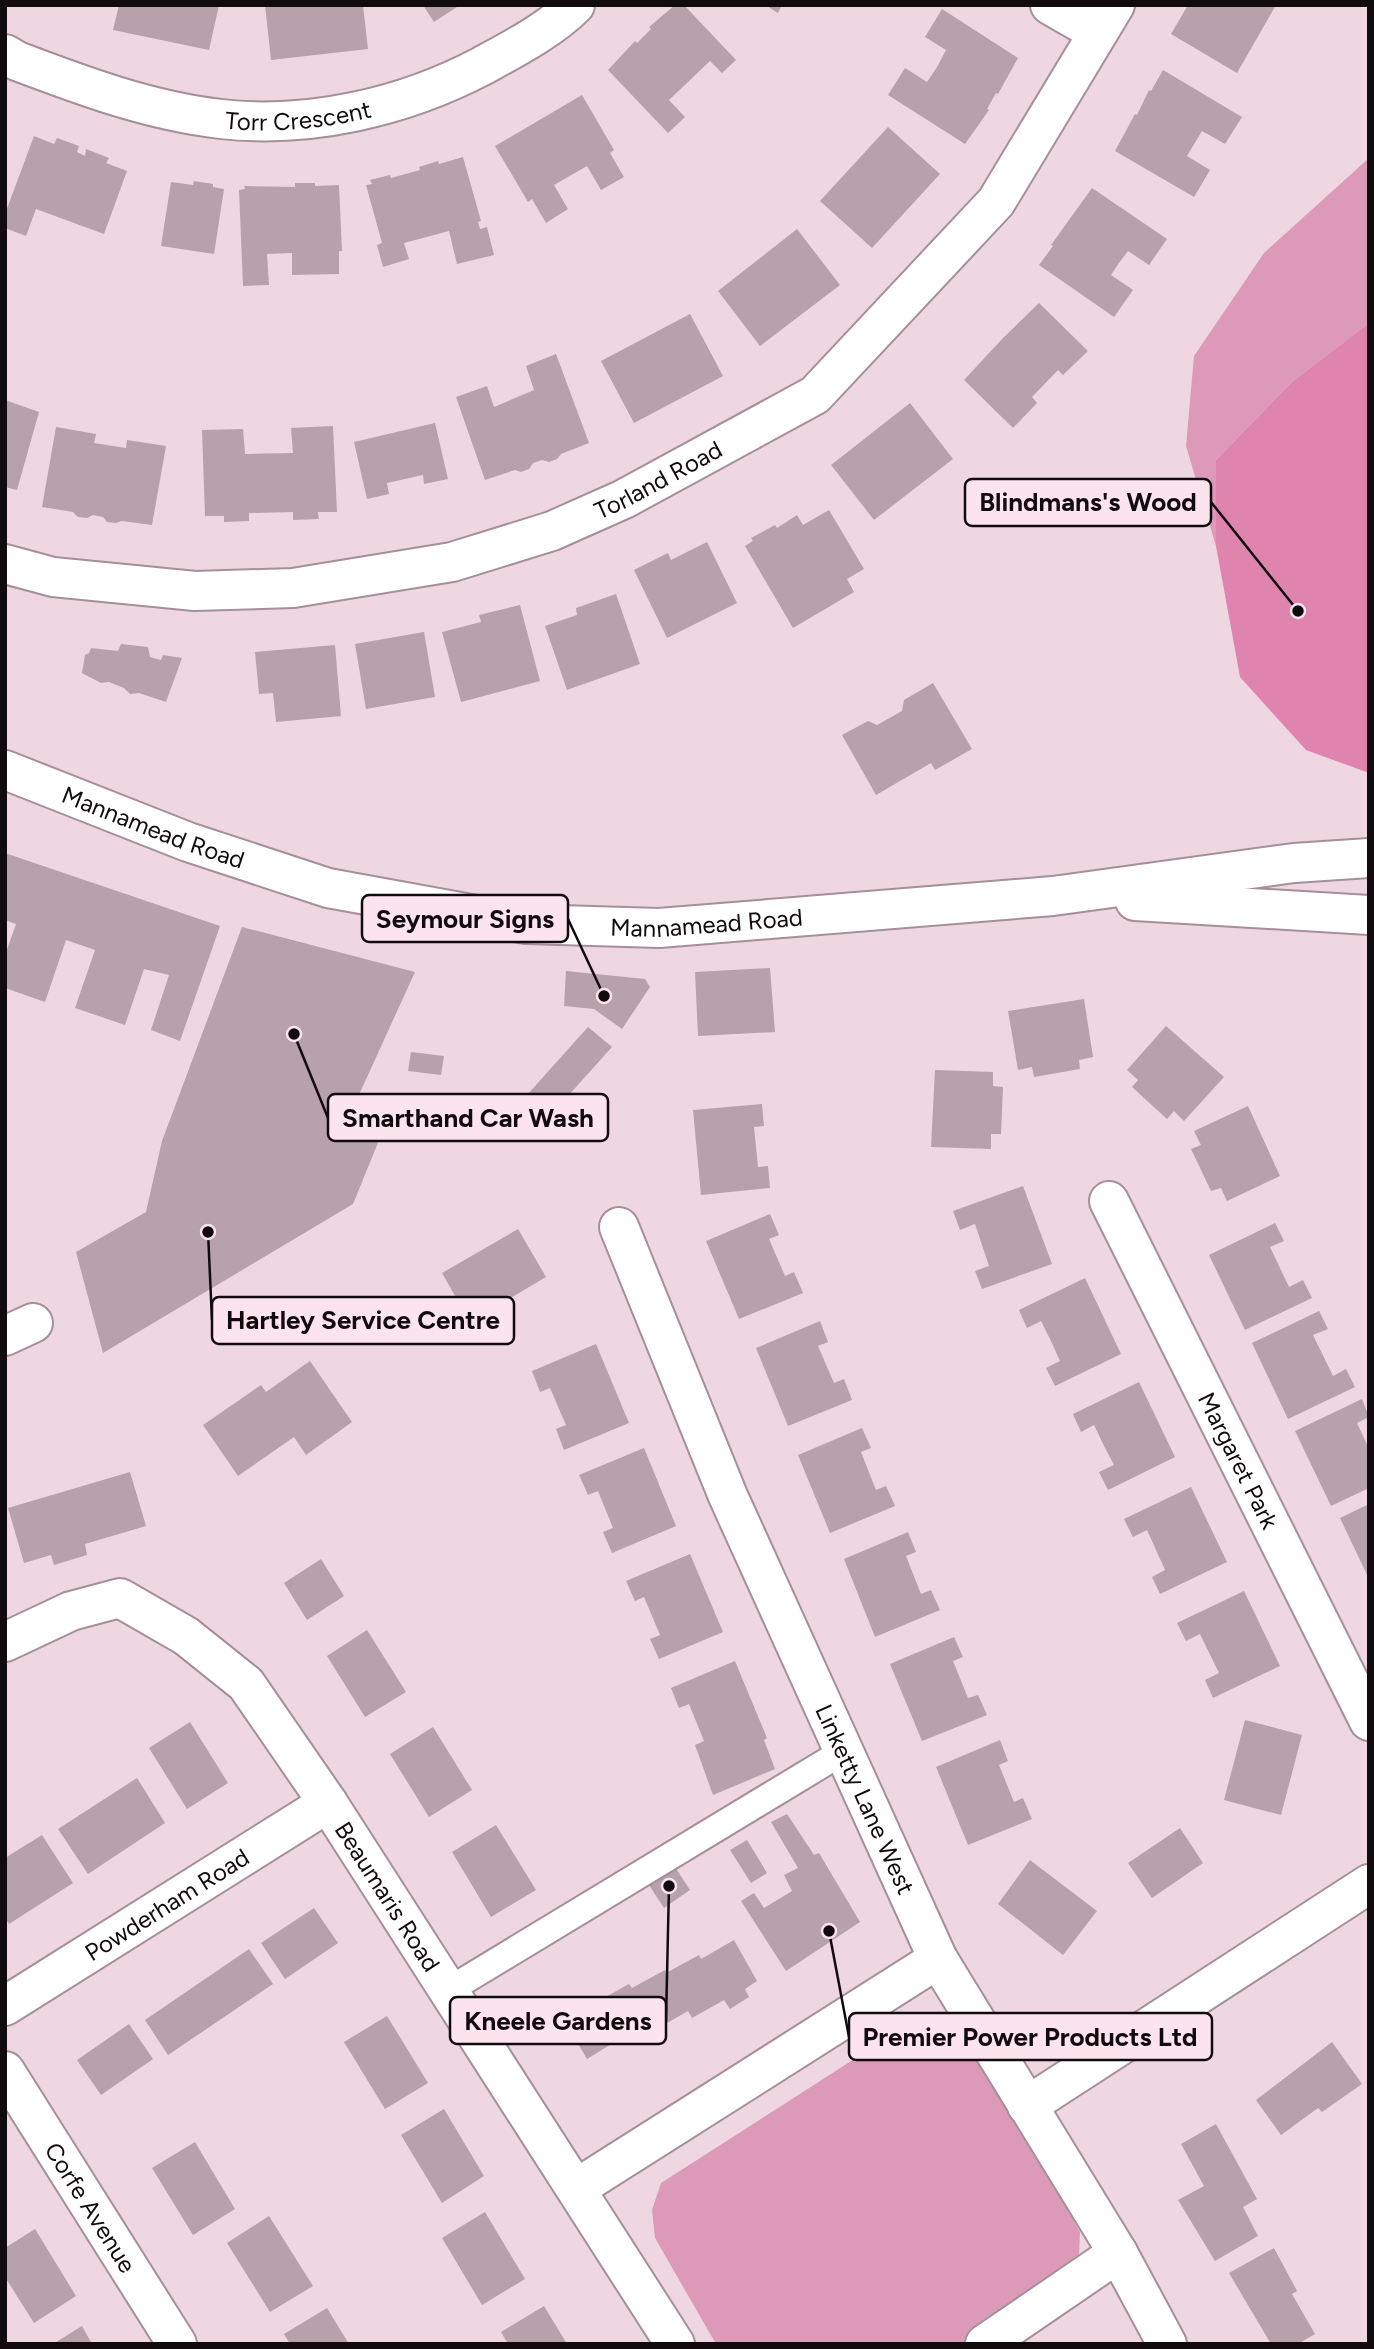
<svg xmlns="http://www.w3.org/2000/svg" width="1374" height="2349" viewBox="0 0 1374 2349" font-family="Figtree,sans-serif">
	<style>
		.green { fill: #dd9ab8 }
		.forest { fill: #de84af }
		.building { fill: #b7a1aa }
		.lines { fill: none; stroke-linecap: round; stroke-linejoin: round }
		.service-casing { stroke: #a58f98; stroke-width: 30 }
		.minor-casing { stroke: #a58f98; stroke-width: 42 }
		.secondary-casing { stroke: #a58f98; stroke-width: 42 }
		.service { stroke: #fff; stroke-width: 26 }
		.minor { stroke: #fff; stroke-width: 38 }
		.secondary { stroke: #fff; stroke-width: 38 }
		.labels { text-anchor: middle; dominant-baseline: central; stroke-width: 5; stroke-linejoin: round; paint-order: stroke }
		.street-label { font-size: 24px; fill: #120b0e; stroke: #fce4ee }
		.leader { fill: none; stroke: #120b0e; stroke-width: 2.5 }
		.callout-dot { fill: #120b0e; stroke: #fce4ee; stroke-width: 2.5 }
		.callout { fill: #fce4ee; stroke: #120b0e; stroke-width: 2.5 }
		.callout-label { font-size: 26px; text-anchor: middle; font-weight: bold; fill: #120b0e }
	</style>
	<rect width="100%" height="100%" fill="#eed7e1"/>
	<!-- green -->
	<path class="green" d="M1369,158V323L1293,381L1216,460V546L1186,446L1194,356L1264,253Z
		M940,2013L962,2024L1080,2232L1079,2254L1069,2270L962,2344H716L655,2238L652,2210L661,2183L915,2020Z"/>
	<!-- forest -->
	<path class="forest" d="M1369,323V773L1306,750L1240,677L1216,546V460L1293,381Z"/>
	<!-- building -->
	<path class="building" d="M119,5H219L209,50L113,30Z
		M265,5H363L368,49L271,60Z
		M423,5H460L434,22Z
		M675,5H684L736,60L722,73L710,61L669,100L685,117L668,133L608,70L635,41L637,43L651,29L649,27Z
		M765,5H782L778,13Z
		M1188,5H1276L1237,73L1171,34Z
		M942,9L1018,58L998,94L996,93L987,109L989,110L965,144L888,95L905,68L927,82L937,67L946,50L925,37Z
		M1163,70L1242,117L1225,144L1202,131L1187,156L1210,170L1194,197L1115,151L1135,114L1137,115L1149,90L1151,91Z
		M582,95L614,150L610,153L624,177L601,190L587,166L554,185L568,209L546,223L532,199L528,202L495,146Z
		M888,127L940,174L872,248L820,201Z
		M34,136L54,144L57,138L79,146L77,152L85,156L86,149L109,158L106,163L127,171L104,234L36,209L26,236L5,228V214Z
		M463,157L481,221L478,222L480,229L487,227L494,255L457,264L449,231L404,243L409,259L383,267L377,245L382,243L366,185L372,184L370,180L390,175L391,178L420,170L419,167L438,161L439,164Z
		M194,181L213,184V187L224,189L214,254L161,246L171,182L193,185Z
		M295,183H315V186L339,185L342,251H339V274L292,275V253L267,254L269,285L243,286L239,190L245,189L244,186L295,187Z
		M1092,188L1167,239L1149,265L1128,251L1119,263L1111,275L1133,290L1114,317L1039,265L1053,246L1051,245Z
		M797,229L840,285L760,346L718,291Z
		M1039,303L1088,351L1063,375L1058,370L1032,397L1037,403L1013,428L964,380L1003,338Z
		M690,314L723,376L634,423L601,361Z
		M556,354L589,443L561,454L557,459L549,462L542,460L533,463L529,469L521,472L515,470L485,480L456,397L487,386L494,407L534,390L526,366Z
		M5,400L39,412L17,490L5,487Z
		M910,403L953,459L874,520L831,465Z
		M435,423L448,479L424,484L423,475L387,483L389,494L367,499L354,442Z
		M333,426L337,512H318L319,519L293,520V512L249,513V521L224,522V516H205L202,430L243,429L245,454L293,453L291,428Z
		M56,427L96,434L94,443L126,448L127,440L166,446L152,525L122,521L116,523L107,522L103,517L93,515L87,518L78,517L73,512L42,507Z
		M829,510L864,569L847,579L854,592L793,628L745,546L753,541L751,538L775,525L777,528L797,515L803,525Z
		M707,542L737,603L667,638L634,570L668,553L671,560Z
		M616,594L640,664L567,690L545,626L577,615L576,608Z
		M520,605L540,681L461,702L442,632L481,622L479,615Z
		M424,632L435,697L366,709L355,644Z
		M121,644L148,647L150,657L161,660L163,655L182,658L166,702L139,693L130,694L124,688L109,682L101,683L82,673L85,655L89,653L91,648L118,651Z
		M335,645L341,716L276,722L273,693L259,694L255,652Z
		M933,683L972,749L935,770L931,763L876,795L842,735L868,721L877,725L902,711L904,700Z
		M5,853L220,926L180,1041L151,1030L169,975L144,969L125,1025L75,1008L95,950L66,940L45,1002L5,988V955L16,924L5,920Z
		M242,927L415,972L347,1121L369,1126L386,1123L353,1204L103,1353L76,1252L146,1212L162,1141Z
		M770,968L775,1032L698,1036L695,972Z
		M566,971L645,979L650,987L622,1029L594,1009L564,1006Z
		M1084,999L1093,1057L1079,1060L1080,1069L1034,1077L1032,1067L1018,1070L1008,1011Z
		M1166,1026L1224,1077L1184,1121L1174,1111L1167,1119L1132,1087L1138,1080L1127,1070Z
		M588,1027L612,1047L550,1116L527,1095Z
		M411,1052L444,1056L441,1075L408,1071Z
		M935,1070L993,1072V1086L1003,1087L1001,1134H991V1149L931,1147Z
		M762,1104L764,1126L754,1127L758,1167L768,1166L770,1188L701,1195L693,1110Z
		M1248,1106L1280,1176L1227,1201L1221,1188L1211,1191L1191,1149L1201,1145L1194,1131Z
		M1023,1186L1052,1264L982,1289L975,1271L989,1266L975,1224L960,1230L953,1211Z
		M770,1214L779,1235L769,1239L785,1276L794,1272L803,1293L739,1319L706,1241Z
		M1275,1223L1284,1241L1270,1247L1289,1287L1303,1280L1312,1298L1245,1330L1209,1255Z
		M518,1229L546,1277L470,1322L442,1273Z
		M1085,1278L1121,1354L1055,1386L1046,1368L1060,1361L1051,1341L1041,1321L1027,1328L1019,1310Z
		M1319,1311L1328,1329L1313,1335L1333,1376L1346,1369L1355,1387L1288,1419L1252,1343Z
		M820,1321L828,1342L818,1346L834,1383L844,1379L852,1400L788,1426L756,1348Z
		M596,1344L629,1423L564,1450L556,1429L566,1425L550,1388L540,1392L532,1371Z
		M310,1361L352,1422L306,1455L294,1437L238,1476L203,1425L261,1385L266,1392Z
		M1139,1382L1175,1457L1108,1490L1099,1472L1114,1465L1104,1446L1094,1425L1081,1432L1073,1414Z
		M1362,1399L1369,1417L1357,1423L1369,1449V1488L1331,1506L1295,1431Z
		M862,1428L871,1448L861,1452L876,1490L886,1486L895,1506L830,1533L798,1455Z
		M644,1448L676,1526L612,1553L603,1532L613,1528L598,1491L588,1495L579,1475Z
		M130,1472L146,1526L85,1544L87,1555L54,1565L51,1555L24,1563L8,1508Z
		M1191,1487L1227,1562L1160,1594L1152,1577L1165,1570L1147,1530L1133,1537L1124,1519Z
		M1369,1504V1579L1340,1518Z
		M908,1532L916,1552L906,1556L921,1594L931,1590L940,1610L875,1637L844,1559Z
		M690,1554L723,1632L659,1659L650,1639L660,1635L644,1597L635,1601L626,1581Z
		M321,1559L344,1596L307,1620L284,1583Z
		M1244,1591L1280,1666L1213,1698L1205,1680L1219,1673L1200,1634L1186,1641L1177,1623Z
		M367,1630L406,1692L365,1717L327,1656Z
		M954,1637L963,1657L953,1661L968,1698L978,1695L987,1715L922,1741L890,1664Z
		M735,1661L767,1738L764,1740L775,1769L713,1795L695,1745L704,1741L689,1704L679,1708L671,1688Z
		M1245,1720L1302,1735L1281,1815L1224,1800Z
		M190,1722L228,1783L187,1809L149,1748Z
		M433,1727L472,1790L429,1817L390,1754Z
		M1000,1740L1008,1761L999,1765L1014,1802L1023,1798L1032,1819L968,1845L936,1767Z
		M137,1778L165,1823L88,1874L58,1829Z
		M787,1814L814,1855L819,1853L860,1922L786,1971L741,1901L754,1893L764,1908L792,1891L784,1875L798,1868L771,1822Z
		M496,1825L536,1890L491,1917L452,1852Z
		M1180,1828L1203,1863L1152,1898L1128,1863Z
		M42,1835L73,1883L9,1924L5,1918V1858Z
		M747,1840L767,1873L751,1883L730,1850Z
		M1030,1860L1097,1911L1063,1955L998,1904Z
		M673,1864L690,1890L664,1908L647,1882Z
		M314,1908L338,1943L285,1979L261,1943Z
		M734,1940L757,1981L745,1989L749,1997L730,2009L724,2000L692,2018L688,2011L655,2030L653,2026L621,2045L618,2040L587,2059L562,2016L593,1998L595,2003L629,1984L632,1988L665,1970L666,1973L699,1955L701,1959Z
		M249,1949L273,1984L168,2055L145,2020Z
		M387,2016L428,2083L385,2109L344,2042Z
		M129,2024L153,2059L101,2095L77,2060Z
		M1332,2042L1362,2084L1322,2112L1318,2108L1281,2135L1256,2100Z
		M444,2109L484,2176L442,2203L401,2135Z
		M1216,2124L1257,2199L1243,2207L1258,2236L1215,2261L1178,2200L1204,2186L1181,2144Z
		M195,2142L235,2209L193,2235L152,2168Z
		M485,2212L525,2279L482,2305L442,2238Z
		M269,2216L313,2286L270,2312L227,2243Z
		M35,2229L76,2296L34,2323L5,2277V2248Z
		M1274,2248L1297,2291L1292,2294L1315,2334L1298,2344H1271L1229,2273Z
		M544,2306L567,2344H508L501,2332Z
		M327,2308L349,2344H290L284,2334Z
		M82,2326L92,2344H53Z"/>
	<g class="lines">
		<!-- service casing -->
		<g class="service-casing">
			<path id="service" d="M449,1990L844,1751"/>
		</g>
		<!-- minor casing -->
		<g class="minor-casing">
			<g id="minor">
				<path d="M1050,5L1097,32"/>
				<path id="s1" d="M5,54L17,61C83,86 150,111 221,119C309,129 404,107 482,66C513,49 550,30 575,5"/>
				<path id="s2" d="M5,564L53,577L195,591L293,588L452,562L552,531L624,499L815,395L996,202L1115,5"/>
				<path id="s3" d="M1109,1201L1369,1721"/>
				<path id="s4" d="M619,1227L728,1496L938,1959L1118,2253L1167,2344"/>
				<path d="M5,1336L33,1323"/>
				<path id="s5" d="M5,1642L71,1611L120,1598L186,1636L246,1684L328,1803L675,2344"/>
				<path id="s6" d="M5,2006L328,1803"/>
				<path id="s7" d="M5,2071L177,2344"/>
				<path d="M1027,2106L1369,1884"/>
				<path d="M577,2188L938,1959"/>
				<path d="M985,2344L1118,2253"/>
			</g>
		</g>
		<!-- secondary casing -->
		<g class="secondary-casing">
			<g id="secondary">
				<path id="s8" d="M5,770L188,842L328,888L526,924L659,928L1053,896L1294,863L1369,858"/>
				<path d="M1135,901L1369,915"/>
			</g>
		</g>
		<!-- service -->
		<use href="#service" class="service"/>
		<!-- minor -->
		<use href="#minor" class="minor"/>
		<!-- secondary -->
		<use href="#secondary" class="secondary"/>
	</g>
	<g class="labels">
		<!-- street labels -->
		<g class="street-label">
			<text stroke="none"><textPath href="#s1" startOffset="304">Torr Crescent</textPath></text>
			<text stroke="none"><textPath href="#s2" startOffset="674">Torland Road</textPath></text>
			<text stroke="none"><textPath href="#s8" startOffset="159">Mannamead Road</textPath></text>
			<text stroke="none"><textPath href="#s8" startOffset="726">Mannamead Road</textPath></text>
			<text stroke="none"><textPath href="#s3" startOffset="290">Margaret Park</textPath></text>
			<text stroke="none"><textPath href="#s4" startOffset="623">Linketty Lane West</textPath></text>
			<text stroke="none"><textPath href="#s5" startOffset="532">Beaumaris Road</textPath></text>
			<text stroke="none"><textPath href="#s6" startOffset="191">Powderham Road</textPath></text>
			<text stroke="none"><textPath href="#s7" startOffset="161">Corfe Avenue</textPath></text>
		</g>
	</g>
	<!-- callouts -->
	<path class="leader" d="M1298 611L1211 502M604 996L568 919M294 1034L328 1118M208 1232L212 1320M669 1886L666 2021M829 1931L849 2037"/>
	<g class="callout-dot">
		<circle cx="1298" cy="611" r="7"/>
		<circle cx="604" cy="996" r="7"/>
		<circle cx="294" cy="1034" r="7"/>
		<circle cx="208" cy="1232" r="7"/>
		<circle cx="669" cy="1886" r="7"/>
		<circle cx="829" cy="1931" r="7"/>
	</g>
	<g class="callout">
		<rect x="965" y="479" width="246" height="47" rx="7"/>
		<rect x="362" y="895" width="206" height="47" rx="7"/>
		<rect x="328" y="1094" width="280" height="47" rx="7"/>
		<rect x="212" y="1297" width="302" height="47" rx="7"/>
		<rect x="450" y="1997" width="216" height="47" rx="7"/>
		<rect x="849" y="2013" width="363" height="47" rx="7"/>
	</g>
	<g class="callout-label">
		<text x="1088" y="511">Blindmans's Wood</text>
		<text x="465" y="928">Seymour Signs</text>
		<text x="468" y="1127">Smarthand Car Wash</text>
		<text x="363" y="1329">Hartley Service Centre</text>
		<text x="558" y="2030">Kneele Gardens</text>
		<text x="1030" y="2046">Premier Power Products Ltd</text>
	</g>
	<!-- border -->
	<rect width="1374" height="2349" fill="none" stroke="#120b0e" stroke-width="14"/>
</svg>
